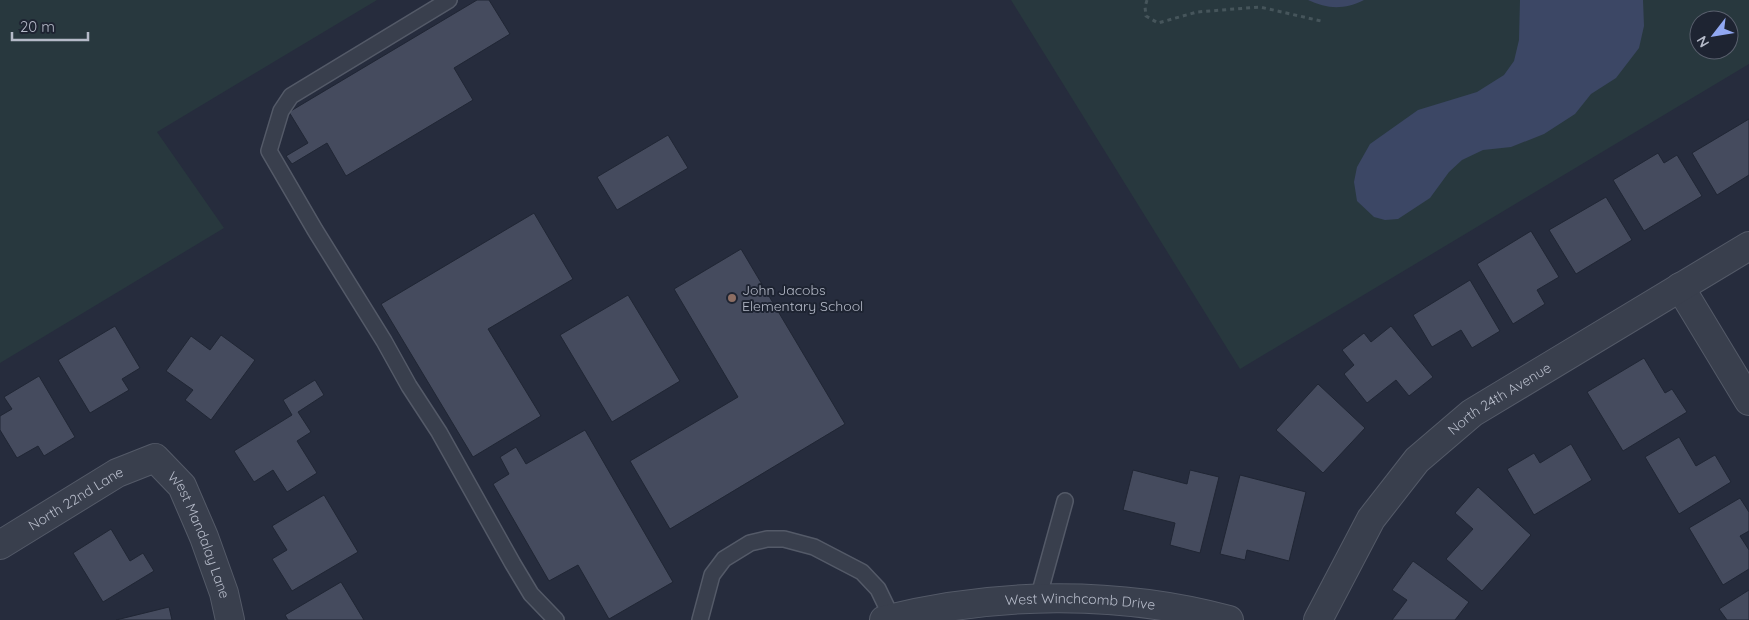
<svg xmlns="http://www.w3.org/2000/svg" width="1749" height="620" viewBox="0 0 1749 620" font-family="Quicksand,sans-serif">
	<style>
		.green { fill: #28383e; fill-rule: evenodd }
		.water { fill: #3c4765 }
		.building { fill: #454b5e; stroke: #202634 }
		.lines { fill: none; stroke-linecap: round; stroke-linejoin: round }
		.service-casing { stroke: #545a68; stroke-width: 18 }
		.minor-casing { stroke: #545a68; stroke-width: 30 }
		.tertiary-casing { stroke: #545a68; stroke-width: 30 }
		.path { stroke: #46555b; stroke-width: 3; stroke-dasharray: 4 4; stroke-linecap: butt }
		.service { stroke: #393f4d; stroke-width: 15 }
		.minor { stroke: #393f4d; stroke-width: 28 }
		.tertiary { stroke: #393f4d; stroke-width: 28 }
		.education-dot { fill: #8d6e63; stroke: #1e2432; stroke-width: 2 }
		.labels { text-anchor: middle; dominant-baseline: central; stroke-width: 4; stroke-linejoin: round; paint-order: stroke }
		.poi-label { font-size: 14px; fill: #b5bac8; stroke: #1e2432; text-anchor: start }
		.street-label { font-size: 14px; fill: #b5bac8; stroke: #1e2432 }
	</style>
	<rect width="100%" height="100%" fill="#262c3d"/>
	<!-- green -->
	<path class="green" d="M0,0H377L157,132L224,228L0,363Z
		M1011,0H1749V64L1240,369ZM1699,20H1729V50H1699Z"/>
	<!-- water -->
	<path class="water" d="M1308,0H1364C1344,10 1327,9 1308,0Z
		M1520,0H1643L1644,26L1639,48L1616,78L1591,94L1575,114L1544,134L1511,147L1483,150L1462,160L1449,172L1430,198L1398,219L1385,220L1374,217L1357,201L1354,182L1357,167L1370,144L1418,110L1477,92L1504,75L1514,61L1519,40Z"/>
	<!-- building -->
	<path class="building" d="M477,0H489L510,34L454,68L473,100L346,176L327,143L292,164L286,156L308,143L289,112Z
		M1749,119V175L1717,195L1692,153Z
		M668,135L688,168L617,210L597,177Z
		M1658,153L1664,163L1677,155L1702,196L1644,231L1613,180Z
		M1606,197L1632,240L1576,274L1549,230Z
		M534,213L573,279L488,329L541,416L473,457L381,304Z
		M1531,231L1559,277L1537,290L1545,304L1513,324L1477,264Z
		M741,249L845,424L670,529L630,461L738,397L674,289Z
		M1470,280L1500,331L1472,348L1461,330L1432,347L1413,315Z
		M628,295L680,381L612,422L560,335Z
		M115,326L140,368L122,379L129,390L90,413L58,360Z
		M1391,326L1433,377L1409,396L1396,380L1367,403L1344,374L1354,365L1342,350L1364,333L1371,342Z
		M221,335L255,360L211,420L185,400L193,390L166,371L191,336L210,350Z
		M1644,358L1665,393L1672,389L1687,412L1623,451L1587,392Z
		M39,376L75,437L44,456L38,446L17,458L0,430V416L12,409L4,397Z
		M315,380L324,395L298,412L311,432L297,441L317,473L287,492L273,470L254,482L234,451L292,415L283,400Z
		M1318,384L1365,428L1323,473L1276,430Z
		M585,430L673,582L609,619L578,565L549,581L493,484L509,474L500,457L516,447L526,464Z
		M1679,437L1696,466L1715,455L1731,482L1679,514L1645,457Z
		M1571,444L1592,480L1534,515L1507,469L1534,453L1540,463Z
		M1133,470L1187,484L1190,470L1219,477L1200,553L1170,545L1175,523L1123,510Z
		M1240,475L1306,492L1289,561L1247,550L1245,560L1220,554Z
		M1478,487L1531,535L1482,591L1446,559L1473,529L1455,513Z
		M324,495L358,552L292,591L272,559L287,550L272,526Z
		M1740,498L1749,512V531L1740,536L1749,550V569L1723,585L1689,528Z
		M111,529L130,561L143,553L154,571L103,602L73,553Z
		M1413,561L1469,602L1455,620H1392L1407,600L1392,590Z
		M341,582L364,620H288L285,615Z
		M1749,590V620H1727L1719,609Z
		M169,607L172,620H116Z"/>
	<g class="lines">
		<!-- service casing -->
		<g class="service-casing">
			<path id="service" d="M449,0L291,96L281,111L269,151L315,230L384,341L409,386L439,432L513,564L531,594L556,620
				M1038,599L1065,501
				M700,620L712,575L724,559L750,543L767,539H784L814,547L862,572L878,589L892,618"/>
		</g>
		<!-- minor casing -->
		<g class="minor-casing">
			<g id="minor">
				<path d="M1680,287L1749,401"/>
				<path id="s1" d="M0,545L117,473L155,458L182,486L204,537L224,593L230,620"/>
				<path id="s2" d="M1318,620L1371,519L1417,460L1472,413L1749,246"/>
			</g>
		</g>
		<!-- tertiary casing -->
		<g class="tertiary-casing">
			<g id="tertiary">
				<path id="s3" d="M884,620C996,592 1117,590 1229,620"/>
			</g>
		</g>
		<!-- path -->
		<path class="path" d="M1147,0L1145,7L1146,16L1158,23L1197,12L1260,7L1321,21"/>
		<!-- service -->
		<use href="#service" class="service"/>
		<!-- minor -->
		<use href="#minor" class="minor"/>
		<!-- tertiary -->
		<use href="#tertiary" class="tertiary"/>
	</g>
	<!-- markers -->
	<circle class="education-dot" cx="732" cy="298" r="5"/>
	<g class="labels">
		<!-- poi labels -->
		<g class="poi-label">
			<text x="742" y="290">John Jacobs<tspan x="742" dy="16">Elementary School</tspan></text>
		</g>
		<!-- street labels -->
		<g class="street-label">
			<text stroke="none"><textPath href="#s2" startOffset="292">North 24th Avenue</textPath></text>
			<text stroke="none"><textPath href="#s1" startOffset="89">North 22nd Lane</textPath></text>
			<text stroke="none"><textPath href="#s1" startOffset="269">West Mandalay Lane</textPath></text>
			<text stroke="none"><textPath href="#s3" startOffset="198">West Winchcomb Drive</textPath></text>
		</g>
	</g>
	<!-- north arrow -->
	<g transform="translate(1714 35) rotate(239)"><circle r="24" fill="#1e2432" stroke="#5a606e"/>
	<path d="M0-4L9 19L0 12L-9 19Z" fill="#91a8f2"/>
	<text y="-8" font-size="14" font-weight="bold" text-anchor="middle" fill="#b5bac8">N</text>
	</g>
	<!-- scale -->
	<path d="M12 32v8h76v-8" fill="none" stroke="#b5bac8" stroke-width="2.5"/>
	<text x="20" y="32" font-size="15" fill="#b5bac8" stroke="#1e2432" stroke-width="4" paint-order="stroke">20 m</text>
</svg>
